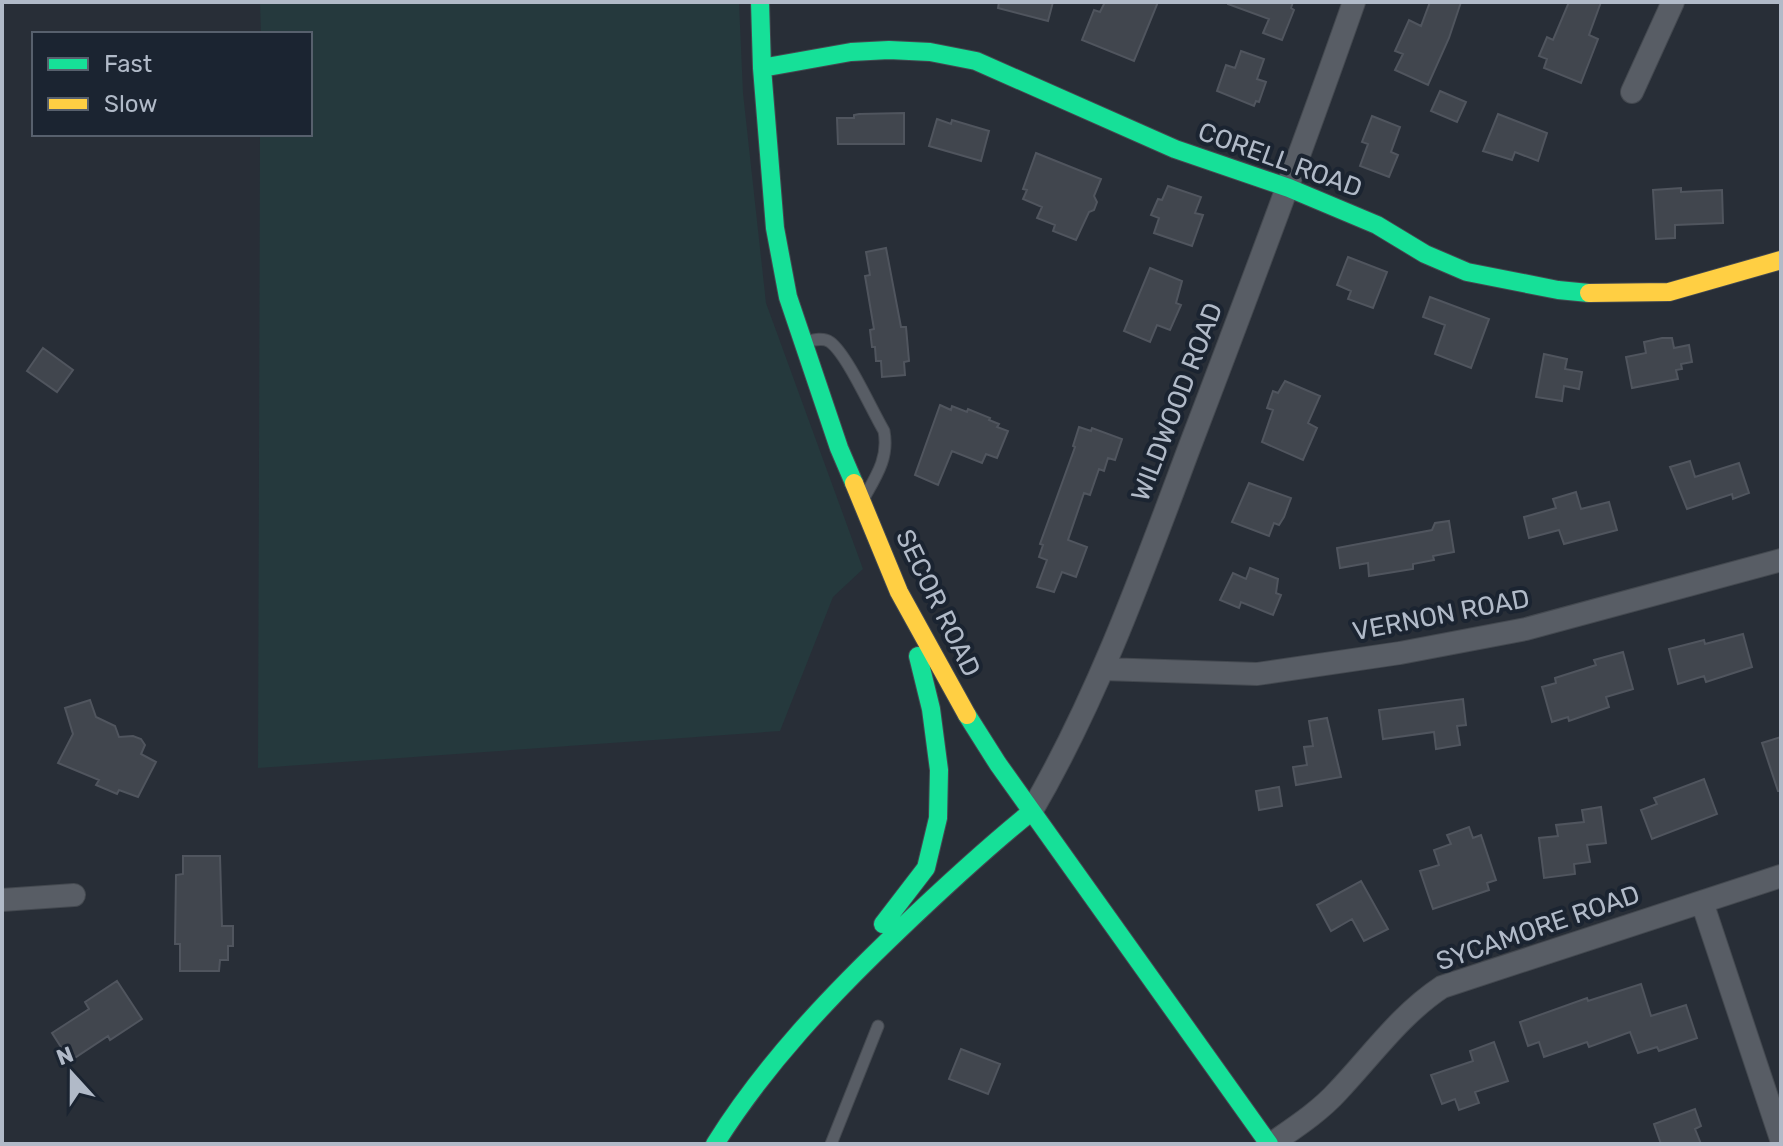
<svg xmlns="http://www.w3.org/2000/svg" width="1783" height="1146" viewBox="0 0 1783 1146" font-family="Rubik,sans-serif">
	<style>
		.green { fill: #25393d }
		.building { fill: #41464e; stroke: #50555e; stroke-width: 2 }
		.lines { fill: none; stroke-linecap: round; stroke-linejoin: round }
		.lane-casing { stroke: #444950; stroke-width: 13 }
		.street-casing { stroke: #444950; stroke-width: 24 }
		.fast-casing { stroke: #444950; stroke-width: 20 }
		.slow-casing { stroke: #444950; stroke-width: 20 }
		.lane { stroke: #585d65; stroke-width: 11 }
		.street { stroke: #585d65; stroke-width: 22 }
		.fast { stroke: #16e098; stroke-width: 18 }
		.slow { stroke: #ffcf43; stroke-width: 18 }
		.labels { text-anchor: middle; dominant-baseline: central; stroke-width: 8; stroke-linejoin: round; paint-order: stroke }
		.street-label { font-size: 26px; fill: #b1bac8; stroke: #1b2431 }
	</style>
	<rect width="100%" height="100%" fill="#282e37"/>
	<!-- green -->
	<path class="green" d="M260,2H739L743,93L766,303L863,569L833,597L780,731L258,768L260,134H310V34H261Z"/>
	<!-- building -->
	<path class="building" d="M999,2H1053L1048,21L998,8Z
		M1105,2H1158L1134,61L1082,40L1094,10L1100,12Z
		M1228,2H1293L1291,8L1294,10L1282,40L1263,33L1269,19L1228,4Z
		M1430,2H1461L1449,38L1428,85L1395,70L1403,54L1395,51L1409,20L1421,26Z
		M1569,2H1601L1589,35L1598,39L1581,83L1544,68L1547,59L1539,56L1547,37L1553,40Z
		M1241,51L1264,59L1257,79L1266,82L1259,102L1256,101L1254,106L1217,91L1226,65L1235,68Z
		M1440,91L1466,102L1457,122L1431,111Z
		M904,113V144H838L837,118H854V115L859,114Z
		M1498,114L1547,133L1538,161L1515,152L1512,160L1483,151Z
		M1372,116L1400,127L1391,152L1398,155L1389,177L1360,166L1368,144L1362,142Z
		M937,119L951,124L952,120L989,131L981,161L929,146Z
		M1036,153L1101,179L1094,196L1097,202L1094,210L1089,212L1076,240L1053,231L1055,225L1037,218L1042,207L1023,199L1027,190L1023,189Z
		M1168,186L1201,197L1195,213L1203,215L1192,246L1154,233L1159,218L1151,215L1158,199L1162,200Z
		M1681,188V192L1722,190L1723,223L1675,225V238L1656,239L1653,190Z
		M886,248L901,327H906L909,361L904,362L905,375L882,377L881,361H876L875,347H872L870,330L874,329L865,276L870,275L866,252Z
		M1348,257L1387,272L1373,308L1348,299L1351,291L1337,285Z
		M1150,268L1182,281L1176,303L1181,305L1170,330L1157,325L1150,342L1124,331Z
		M1430,297L1489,319L1471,368L1435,354L1445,325L1423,317Z
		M1662,338H1672L1674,348L1689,345L1692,362L1681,364L1682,369L1676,370L1678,379L1632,388L1626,357L1646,353L1644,342Z
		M43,348L73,370L57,392L27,371Z
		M1544,354L1567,359L1565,369L1582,372L1579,389L1564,386L1562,401L1536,397Z
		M1285,381L1320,396L1308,423L1317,428L1303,460L1262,442L1273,410L1267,408L1273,391L1278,393Z
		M940,405L951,410L952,406L967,412L968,409L990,418L989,420L999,424L997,427L1008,431L997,458L986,454L982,463L952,451L938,485L915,475Z
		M1079,427L1091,431L1092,428L1122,439L1115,460L1108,458L1104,471L1099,469L1090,495L1084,493L1068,540L1087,547L1076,577L1062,572L1054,592L1037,587L1047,560L1039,557L1043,545L1040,544L1075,447L1073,446Z
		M1690,461L1695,477L1739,463L1749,493L1733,499L1732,494L1687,509L1670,467Z
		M1249,483L1291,498L1284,517L1279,525L1274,523L1269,536L1232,522Z
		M1576,492L1581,509L1609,502L1617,530L1564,544L1559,530L1529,538L1524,517L1556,508L1553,499Z
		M1449,521L1454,552L1433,556L1434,560L1413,564V569L1369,576L1368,563L1340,568L1337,548L1432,530L1435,523Z
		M1250,568L1278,579L1276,593L1281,595L1273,615L1241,602L1239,608L1220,600L1233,573L1246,579Z
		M1743,634L1752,667L1706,682L1704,676L1678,684L1669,649L1704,640L1705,644Z
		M1623,652L1633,689L1606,697L1609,707L1569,721L1568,717L1552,722L1542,687L1556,683L1555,678L1596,665L1594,660Z
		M1463,699L1466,725L1457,726L1460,745L1436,749L1434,732L1383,739L1379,710Z
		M90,700L96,717L115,726L119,737L133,736L141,739L145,745L141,754L156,762L138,797L119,790L117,794L96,785L99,780L58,763L73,734L65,708Z
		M1327,718L1341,777L1296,785L1293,767L1307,765L1304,747L1313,746L1309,721Z
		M1781,737V791H1778L1762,743Z
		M1704,779L1717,814L1652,839L1641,810L1657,804L1654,798Z
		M1279,787L1282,806L1259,810L1256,791Z
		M1601,807L1606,843L1587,845L1590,862L1574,864L1575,874L1544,878L1539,838L1558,836L1556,825L1584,822L1582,810Z
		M1469,827L1473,838L1481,835L1496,880L1487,883L1489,890L1433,909L1420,871L1439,865L1434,850L1451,844L1447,835Z
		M183,856H220L222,926H233V946H228V960H220L219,971H180V944H175L176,875L183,874Z
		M1361,881L1388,929L1364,941L1352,919L1331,931L1317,905Z
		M117,981L142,1019L110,1040L108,1036L70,1061L52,1033L89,1009L85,1002Z
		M1641,984L1651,1016L1686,1005L1697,1038L1659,1051L1657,1047L1638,1053L1630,1032L1589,1047L1587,1042L1544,1057L1539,1042L1528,1046L1520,1022L1587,998L1588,1001Z
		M1494,1042L1508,1081L1475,1092L1479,1103L1459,1110L1455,1099L1442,1104L1431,1075L1473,1061L1470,1051Z
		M961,1049L1000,1064L988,1094L949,1079Z
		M1695,1109L1701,1126L1695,1129L1701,1144H1661L1654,1124Z"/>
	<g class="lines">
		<!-- lane casing -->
		<g class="lane-casing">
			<path id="lane" d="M805,342C813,340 823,337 830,342C847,354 872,411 884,431C889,457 877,475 864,498
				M831,1144L878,1026"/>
		</g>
		<!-- street casing -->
		<g class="street-casing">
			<path id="street" d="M1632,92L1673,2
				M1103,669L1257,674L1400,653L1526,629L1781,560
				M1031,812C1097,699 1142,574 1188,451C1245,302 1301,153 1354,2
				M2,900L74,895
				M1702,902L1781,1139
				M1271,1144C1294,1128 1319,1112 1338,1091C1372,1055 1401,1014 1442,987L1781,876"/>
		</g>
		<!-- fast casing -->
		<g class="fast-casing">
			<path id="fast" d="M760,2L762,68L775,228L788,297L839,448L854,483
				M762,68L851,52L889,50L930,52L976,61L1175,149L1289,188L1377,225L1425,254L1467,272L1558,290L1589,293
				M967,715L998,764L1269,1144
				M883,924L926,868L938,818L939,770L931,709L918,656
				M715,1144C766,1063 830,996 898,931C941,890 985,849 1031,812"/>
		</g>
		<!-- slow casing -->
		<g class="slow-casing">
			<path id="slow" d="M1589,293L1669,292L1781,260
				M854,483L899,592L967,715"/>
		</g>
		<!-- lane -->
		<use href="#lane" class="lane"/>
		<!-- street -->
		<use href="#street" class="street"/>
		<!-- fast -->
		<use href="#fast" class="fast"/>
		<!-- slow -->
		<use href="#slow" class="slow"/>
	</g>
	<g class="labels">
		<!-- street labels -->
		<g class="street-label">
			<text transform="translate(1280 160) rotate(20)">CORELL ROAD</text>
			<text transform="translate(1177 402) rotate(-69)">WILDWOOD ROAD</text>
			<text transform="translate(938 603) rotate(64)">SECOR ROAD</text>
			<text transform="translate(1441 615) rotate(-11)">VERNON ROAD</text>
			<text transform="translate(1538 928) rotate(-19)">SYCAMORE ROAD</text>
		</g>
	</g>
	<!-- border -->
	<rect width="1783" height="1146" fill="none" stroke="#b1bac8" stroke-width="8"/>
	<!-- legend -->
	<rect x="32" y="32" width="280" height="104" fill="#1b2431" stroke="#57606d" stroke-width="2"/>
	<rect x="48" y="58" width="40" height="12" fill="#16e098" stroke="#57606d" stroke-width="2"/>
	<text x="104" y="72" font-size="24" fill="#b1bac8">Fast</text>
	<rect x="48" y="98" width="40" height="12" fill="#ffcf43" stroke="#57606d" stroke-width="2"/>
	<text x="104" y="112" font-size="24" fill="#b1bac8">Slow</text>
	<!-- north arrow -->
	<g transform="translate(72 1074) rotate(339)" stroke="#1b2431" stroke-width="6" paint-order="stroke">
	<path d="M0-6L14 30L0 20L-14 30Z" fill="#b1bac8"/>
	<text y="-12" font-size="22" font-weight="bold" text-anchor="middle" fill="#b1bac8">N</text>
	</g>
</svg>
